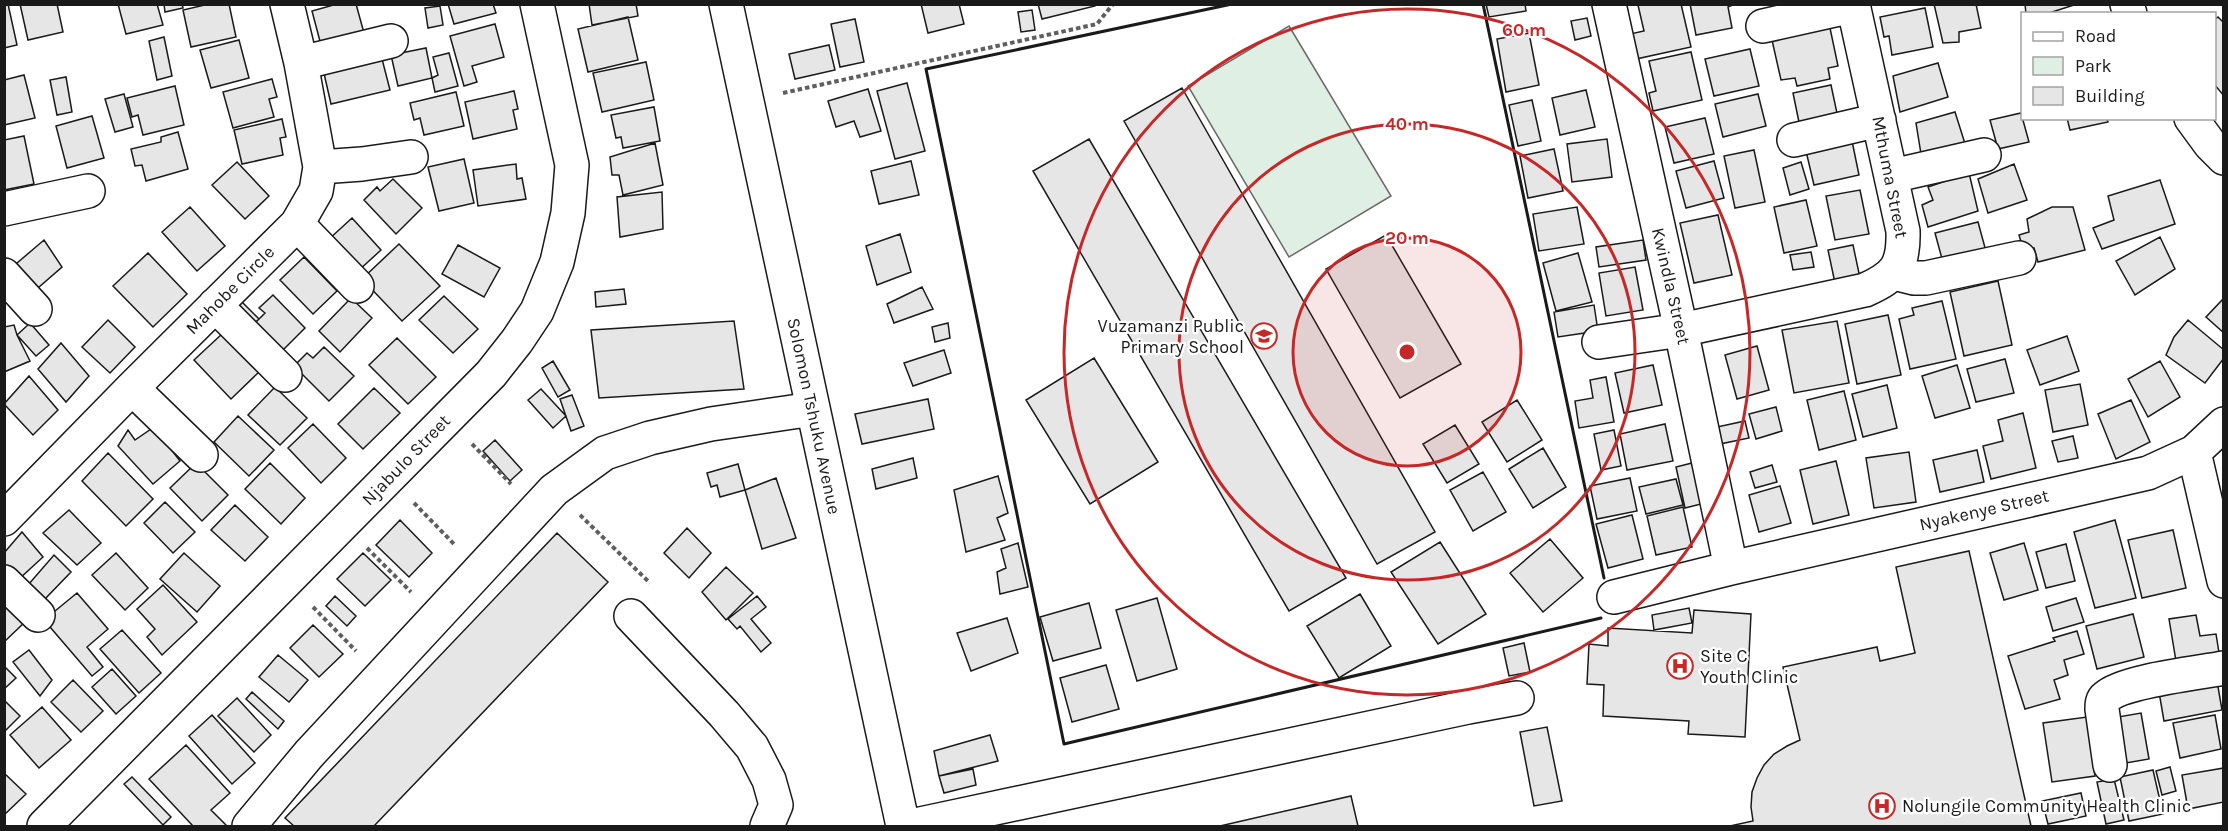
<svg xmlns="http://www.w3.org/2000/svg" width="2228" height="831" viewBox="0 0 2228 831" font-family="Karla,sans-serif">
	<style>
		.green { fill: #e0efe3; stroke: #6a6a6a; stroke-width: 1.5 }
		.building { fill: #e6e6e6; stroke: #1a1a1a; stroke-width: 1.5 }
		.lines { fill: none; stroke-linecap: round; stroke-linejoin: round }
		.minor-casing { stroke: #1a1a1a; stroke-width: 36 }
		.path { stroke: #5f5f5f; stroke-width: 4; stroke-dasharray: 4.5 3; stroke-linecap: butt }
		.minor { stroke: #fff; stroke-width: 33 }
		.wall { stroke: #1a1a1a; stroke-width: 3 }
		.ring { fill: none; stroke: #c62828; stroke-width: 3 }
		.labels { text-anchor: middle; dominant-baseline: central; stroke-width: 4.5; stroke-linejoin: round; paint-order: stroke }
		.street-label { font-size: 18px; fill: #1a1a1a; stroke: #fff }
		.poi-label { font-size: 18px; fill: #1a1a1a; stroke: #fff; text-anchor: start }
		.centre { fill: #c62828; stroke: #fff; stroke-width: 3 }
		.ring-label { font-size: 18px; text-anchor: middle; font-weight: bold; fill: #c62828; stroke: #fff; stroke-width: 4.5; stroke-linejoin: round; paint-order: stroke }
	</style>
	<rect width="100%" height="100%" fill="#fff"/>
	<!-- green -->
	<path class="green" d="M1289,26L1391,196L1289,257L1188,86Z"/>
	<!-- building -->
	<path class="building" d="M4,4H8L17,45L4,48Z
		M20,4H57L63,32L28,40Z
		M118,4H157L163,25L126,34Z
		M164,4H182L183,8L165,12Z
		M209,4H229L236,37L191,47L183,10Z
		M337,4H356L364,33L321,45L312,11Z
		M448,4H493L496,13L454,24Z
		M589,4H636L638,16L592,25Z
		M921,4H959L964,24L928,33Z
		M1038,4H1095V6L1042,19Z
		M1486,4H1525L1526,11L1489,17Z
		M1681,4L1691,47L1636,59L1630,34L1644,31L1638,5Z
		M1690,4H1735L1728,7L1732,28L1696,35Z
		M1934,4H1976L1981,28L1959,32V42L1943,43Z
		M2025,4H2077L2046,14H2026Z
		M440,6L443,25L428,28L425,8Z
		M1925,8L1933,47L1892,55L1889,36L1884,37L1880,17Z
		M1032,10L1035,30L1021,32L1018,12Z
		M628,17L638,60L588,72L578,29Z
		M2218,17L2224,23V96L2214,84V20Z
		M1587,18L1591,36L1575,40L1571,21Z
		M855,19L864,62L840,67L831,24Z
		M495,24L504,57L472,66L477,82L464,86L450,36Z
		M1830,28L1838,66L1828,68L1830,79L1797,86L1795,78L1781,80L1772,40Z
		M1529,33L1539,85L1506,92L1497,39Z
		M164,37L172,76L157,80L149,41Z
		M239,40L249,78L211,88L200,50Z
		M829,45L835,70L795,79L789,54Z
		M426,48L432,78L398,86L391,55Z
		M1750,49L1759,86L1714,96L1705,59Z
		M1691,52L1702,100L1653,111L1649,93L1656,91L1649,61Z
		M449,53L458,86L435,92L432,78L438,75L433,57Z
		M381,55L390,90L331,104L323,69Z
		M646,62L654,100L602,112L593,73Z
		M1938,63L1948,97L1900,112L1893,76Z
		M24,75L35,118L4,125V80Z
		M66,77L72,112L57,115L50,80Z
		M272,79L277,97L269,99L274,117L233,128L223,92Z
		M907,83L925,151L895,159L877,91Z
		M1831,85L1838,118L1800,127L1793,93Z
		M175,86L184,125L143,135L138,115L132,117L127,98Z
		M1182,88L1435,532L1377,564L1124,121Z
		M868,89L881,131L860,137L854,121L836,127L828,101Z
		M1586,90L1595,127L1560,135L1552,98Z
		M514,91L518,109L513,110L517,129L473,139L465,102Z
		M456,92L464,126L424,135L420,118L414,120L410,103Z
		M124,94L133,127L115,132L105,99Z
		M1758,94L1766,126L1723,137L1715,104Z
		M1532,100L1541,141L1518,146L1509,105Z
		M654,107L660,141L623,148L621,137L616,138L611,115Z
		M1955,112L1967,150L1922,160L1916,123Z
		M2021,113L2029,142L1998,149L1990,120Z
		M92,116L104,158L67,168L56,126Z
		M1705,118L1714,154L1674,163L1665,127Z
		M2067,118H2107L2108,122L2070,130Z
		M282,119L286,137L280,138L283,155L242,164L234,130Z
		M178,132L188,169L146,181L142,165L135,166L131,149L161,142V137Z
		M24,136L34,184L4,190V140Z
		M1089,139L1346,578L1289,611L1033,171Z
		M1607,139L1612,177L1572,182L1567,144Z
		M1852,141L1859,175L1814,185L1806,151Z
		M655,143L663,185L623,195L619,175H612L610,157Z
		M1554,149L1563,191L1528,198L1520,156Z
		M1754,150L1765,202L1735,208L1724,156Z
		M464,159L474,203L439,211L428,167Z
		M911,161L919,195L879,204L871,171Z
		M1714,161L1724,198L1686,208L1676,171Z
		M237,162L269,196L245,219L212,185Z
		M1801,162L1809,189L1790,195L1783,168Z
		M516,164L517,179L522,178L526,199L478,206L473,170Z
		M2014,164L2027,200L1988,213L1978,179Z
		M1969,173L1978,211L1928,227L1922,205L1933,200L1928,187Z
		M393,179L422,208L396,234L364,200L377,187L380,191Z
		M2160,180L2175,224L2102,249L2093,228L2114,220L2108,196Z
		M1860,190L1869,234L1835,240L1826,196Z
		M662,192L663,229L620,237L617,197Z
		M1806,200L1817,246L1784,253L1774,207Z
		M190,207L225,246L197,271L162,232Z
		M1577,207L1584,244L1539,251L1533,214Z
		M2052,207H2073L2085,250L2038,262L2034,248L2024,252L2019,235L2029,232L2027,219Z
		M1718,215L1732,275L1694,283L1680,223Z
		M352,218L381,250L357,272L328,240Z
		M1978,222L1987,255L1944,266L1935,233Z
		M900,234L911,272L877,285L866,246Z
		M1386,235L1461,364L1400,398L1326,269Z
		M2160,237L2175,269L2135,295L2116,261Z
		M44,240L62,267L31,294L10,269Z
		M1643,240L1646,260L1599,267L1596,247Z
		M399,244L440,286L402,321L362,279Z
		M458,245L500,268L484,297L442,274Z
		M1853,245L1860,278L1835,283L1828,250Z
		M1811,252L1814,267L1793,270L1790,255Z
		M148,253L187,294L153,327L113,286Z
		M1578,253L1592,302L1556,311L1543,263Z
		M304,257L337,291L313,314L280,280Z
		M1635,267L1643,310L1606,316L1599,273Z
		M1998,281L2012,345L1964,356L1950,292Z
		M922,287L933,309L894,323L887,304Z
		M624,289L626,304L596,307L595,292Z
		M273,295L305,328L279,354L252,326L265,313L259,308Z
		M444,296L478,329L453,353L419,320Z
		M351,298L372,318L340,352L319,331Z
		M2224,298V333L2206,317Z
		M239,299L259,319L246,331L226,311Z
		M1942,301L1956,359L1910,369L1899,319L1914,315L1912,308Z
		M1594,305L1598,331L1558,337L1554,312Z
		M1888,315L1901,375L1857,384L1845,324Z
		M108,320L135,347L110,373L82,347Z
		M2188,320L2224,350V358L2205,383L2166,355L2174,337Z
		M734,321L744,389L599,398L591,330Z
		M1837,321L1849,383L1794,393L1782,330Z
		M30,323L49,345L36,356L17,335Z
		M948,323L950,338L935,342L932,327Z
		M14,325L17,335L30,361L4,372V327Z
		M223,333L259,372L231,399L194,360Z
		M2067,336L2079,371L2040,385L2027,350Z
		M397,338L436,377L408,404L369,365Z
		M61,343L89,376L66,402L38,369Z
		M1757,346L1769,390L1737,399L1725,355Z
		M324,347L354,376L329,401L294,366L307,353L313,358Z
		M944,350L951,373L913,386L904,363Z
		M1094,358L1158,462L1090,504L1026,400Z
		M2005,359L2014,393L1976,402L1967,369Z
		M553,361L570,390L558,397L542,368Z
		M2160,361L2180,397L2148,417L2128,379Z
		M1653,365L1662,405L1624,413L1615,373Z
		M1957,365L1970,408L1935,418L1922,376Z
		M29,376L58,410L33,435L4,404Z
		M1606,377L1614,422L1579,428L1575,401L1593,398L1590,380Z
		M2080,384L2088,425L2053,432L2045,390Z
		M1887,385L1897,428L1863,437L1852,394Z
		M275,387L307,418L280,445L248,415Z
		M374,388L400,413L363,449L338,424Z
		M541,389L566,416L553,428L528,400Z
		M1844,391L1856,440L1819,450L1807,400Z
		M572,395L584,426L571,431L560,399Z
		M928,399L934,429L862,444L855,414Z
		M1517,400L1542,440L1507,462L1482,422Z
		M2131,400L2150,442L2116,459L2098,414Z
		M1776,407L1782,431L1756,439L1749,414Z
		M2023,413L2036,468L1991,479L1983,446L2003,441L1998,420Z
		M238,416L274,450L249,476L214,442Z
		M1745,421L1749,438L1720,444L1717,427Z
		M313,424L346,458L321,483L288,448Z
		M1665,424L1673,461L1627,470L1620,434Z
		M1455,425L1479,464L1447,483L1423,444Z
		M154,427L180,461L153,484L118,446L128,430L135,440Z
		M1614,430L1621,466L1601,470L1594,434Z
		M2073,436L2078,458L2058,462L2052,441Z
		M495,440L522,470L510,481L483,451Z
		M1543,448L1566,487L1533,508L1509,469Z
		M1977,450L1984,482L1940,492L1933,460Z
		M1909,452L1916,502L1874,508L1866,458Z
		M108,453L153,499L126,526L82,481Z
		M913,458L917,478L876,489L872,469Z
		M1836,461L1849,515L1813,524L1800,470Z
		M196,463L228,495L202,521L170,488Z
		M270,463L305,498L281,524L245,489Z
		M1692,463L1701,504L1685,508L1676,467Z
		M738,464L745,490L720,497L717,485L711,487L707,473Z
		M1772,465L1777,482L1755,488L1750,472Z
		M1483,472L1506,512L1473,531L1450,490Z
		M998,476L1008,513L997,518L1005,540L966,552L954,490Z
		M776,478L796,538L762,549L745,490Z
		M1630,478L1637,511L1597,519L1590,486Z
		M1676,479L1683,505L1646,514L1639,487Z
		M1780,486L1791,523L1759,532L1749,495Z
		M165,502L195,532L173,553L144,523Z
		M235,505L268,537L245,561L211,530Z
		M1683,507L1692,547L1656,555L1647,516Z
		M69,510L101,543L77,565L43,533Z
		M1632,515L1643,559L1608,568L1596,524Z
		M400,520L432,553L409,577L376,545Z
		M2115,520L2136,598L2095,608L2074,532Z
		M687,528L711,553L689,578L664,553Z
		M2173,530L2186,588L2142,598L2128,540Z
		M22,532L43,557L19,579L4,568V553Z
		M557,533L608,582L374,826H294L285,818Z
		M1550,539L1583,578L1543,612L1510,573Z
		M1440,542L1486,614L1438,644L1391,572Z
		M1018,543L1028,587L1000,594L997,572L1006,568L1001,549Z
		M2024,543L2038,590L2004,600L1990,553Z
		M2066,544L2075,581L2046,588L2036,552Z
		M1969,551L2031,826H1730L1753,821L1751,807L1752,792L1757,778L1764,765L1774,754L1787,746L1800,740L1783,667L1877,647L1880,661L1915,653L1896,567Z
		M116,553L148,588L125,610L92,575Z
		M184,553L220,586L197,612L160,579Z
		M363,553L391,580L365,606L337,579Z
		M54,555L71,572L42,602L28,585Z
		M726,567L753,593L726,620L702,592Z
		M163,585L197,622L162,655L147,637L155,629L137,609Z
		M77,593L108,629L87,647L103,667L92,676L44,620Z
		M1360,594L1391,646L1339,678L1307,626Z
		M335,596L356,616L347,626L326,606Z
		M757,596L766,607L751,619L771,643L761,652L740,626L737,629L728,619Z
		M4,598L26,621L4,642Z
		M1157,598L1177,669L1137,681L1116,610Z
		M2076,598L2084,622L2053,631L2046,607Z
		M1089,603L1101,648L1053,661L1040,617Z
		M1689,608L1692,623L1654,630L1652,615Z
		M1694,610L1751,614L1745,737L1688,734L1689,721L1603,716L1604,685L1587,684L1589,644L1608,646V628L1692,633Z
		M2133,614L2144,657L2097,669L2086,626Z
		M2196,615L2200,636L2216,634L2220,659L2177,667L2169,619Z
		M1007,618L1018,653L971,671L957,633Z
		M313,625L343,654L319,677L290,648Z
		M122,630L161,673L139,693L100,649Z
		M2077,631L2084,654L2064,660L2068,675L2054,680L2060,699L2025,709L2008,656L2055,641L2053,638Z
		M1524,643L1530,672L1509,676L1503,648Z
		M29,650L52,680L40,696L13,662Z
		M278,655L308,680L289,702L259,677Z
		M1106,665L1119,709L1072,722L1060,678Z
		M4,666L16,678L4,689Z
		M112,669L136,696L116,714L92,687Z
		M73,680L103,711L81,732L51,702Z
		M2217,681L2222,710L2164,721L2159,692Z
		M252,692L284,721L278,729L246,699Z
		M237,698L271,735L254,752L218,716Z
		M5,701L20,716L4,732V701Z
		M42,707L71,740L39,768L10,735Z
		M2141,713L2149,759L2120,764L2112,718Z
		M212,715L255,763L232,784L189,736Z
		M2215,715L2221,749L2180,758L2173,723Z
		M2087,717L2095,776L2052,782L2043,723Z
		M1547,727L1562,801L1534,806L1520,732Z
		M990,735L998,761L939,776L934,751Z
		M186,745L230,793L211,810L227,826H193L149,779Z
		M2170,767L2176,791L2162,795L2156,771Z
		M2224,768V802L2188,809L2182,775Z
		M973,769L976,785L944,793L939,776Z
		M2153,770L2163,814L2129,821L2120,777Z
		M4,773L26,794L4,815Z
		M132,777L171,817L163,825L124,784Z
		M2114,779L2124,820L2106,824L2097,782Z
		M2081,793L2086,816L2048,824L2042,801Z
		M1351,796L1358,826H1220Z"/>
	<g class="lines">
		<!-- minor casing -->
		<g class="minor-casing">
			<path id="minor" d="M726,4L903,826
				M1609,4L1681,330L1731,568
				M2127,4L2130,14
				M1763,26L1853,6
				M301,63L391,41
				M2191,118L2210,144L2224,158
				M1794,140L1879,120
				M320,167L362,164L411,157
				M1892,176L1984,155
				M4,209L88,191
				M297,224L357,286
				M1894,273L1914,278H1926L2019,258
				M4,275L35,309
				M215,305L285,375
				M1599,342L1681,330L1865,290C1896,276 1904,266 1903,231L1853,4
				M132,388L201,455
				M2194,452L2224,581
				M4,519L132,388L297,224L316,191L320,167L301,63L287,4
				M4,582L38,615
				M1614,597L1731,568L2148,473L2194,452L2224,424
				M631,616L724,714L752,747L769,780L776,805L767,826
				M2110,765L2102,709C2102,704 2102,700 2106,697C2123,681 2198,673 2224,668
				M44,826L491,374L517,341L537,311L557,262L568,213L572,165L537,4
				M249,826L309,754L554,490L605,453L650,438L711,424L813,409
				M911,826L1468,707L1517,698"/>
		</g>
		<!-- path -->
		<path class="path" d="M783,93L1097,24L1113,4
			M472,444L511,484
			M414,503L455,545
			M580,515L650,583
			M367,548L411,592
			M313,607L356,651"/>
		<!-- minor -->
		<use href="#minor" class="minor"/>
		<!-- wall -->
		<path class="wall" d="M1232,4L926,69L1064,744L1601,618
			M1483,4L1604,578"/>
	</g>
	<!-- distance rings -->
	<circle cx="1407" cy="352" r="114" fill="#c62828" fill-opacity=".12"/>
	<g class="ring">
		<circle cx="1407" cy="352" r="114"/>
		<circle cx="1407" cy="352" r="228"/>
		<circle cx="1407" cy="352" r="343"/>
	</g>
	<!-- icons -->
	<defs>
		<g id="school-ring" transform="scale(1.35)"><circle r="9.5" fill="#fff" stroke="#c62828" stroke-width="1.5"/><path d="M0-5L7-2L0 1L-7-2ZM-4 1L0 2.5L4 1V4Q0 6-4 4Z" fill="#c62828"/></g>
		<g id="hospital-ring" transform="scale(1.35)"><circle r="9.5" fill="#fff" stroke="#c62828" stroke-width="1.5"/><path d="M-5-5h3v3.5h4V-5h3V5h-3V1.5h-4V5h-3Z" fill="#c62828"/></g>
	</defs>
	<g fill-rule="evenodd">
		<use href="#school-ring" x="1264" y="336"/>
		<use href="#hospital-ring" x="1680" y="666"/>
		<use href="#hospital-ring" x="1882" y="806"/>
	</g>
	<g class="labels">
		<!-- street labels -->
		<g class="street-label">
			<text transform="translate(1890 177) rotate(79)">Mthuma Street</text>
			<text transform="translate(1671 286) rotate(77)">Kwindla Street</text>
			<text transform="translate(230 290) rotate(-45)">Mahobe Circle</text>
			<text transform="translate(814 416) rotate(78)">Solomon Tshuku Avenue</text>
			<text transform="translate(406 460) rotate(-46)">Njabulo Street</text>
			<text transform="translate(1984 510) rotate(-13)">Nyakenye Street</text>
		</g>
		<!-- poi labels -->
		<g class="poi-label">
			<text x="1244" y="326" text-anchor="end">Vuzamanzi Public<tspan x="1244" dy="21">Primary School</tspan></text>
			<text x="1700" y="656">Site C<tspan x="1700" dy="21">Youth Clinic</tspan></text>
			<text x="1902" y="806">Nolungile Community Health Clinic</text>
		</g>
	</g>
	<circle cx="1407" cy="352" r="9" class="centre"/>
	<g class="ring-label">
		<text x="1524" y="36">60 m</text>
		<text x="1407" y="130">40 m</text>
		<text x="1407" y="244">20 m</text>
	</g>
	<!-- border -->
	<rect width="2228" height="831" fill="none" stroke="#1a1a1a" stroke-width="12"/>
	<!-- legend -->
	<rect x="2021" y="12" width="195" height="108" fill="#ffffff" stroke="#a3a3a3" stroke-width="1.5"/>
	<rect x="2033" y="32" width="30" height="9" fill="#ffffff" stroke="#a3a3a3" stroke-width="1.5"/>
	<text x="2075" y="42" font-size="18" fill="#1a1a1a">Road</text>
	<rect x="2033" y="57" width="30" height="18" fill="#e0efe3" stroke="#a3a3a3" stroke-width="1.5"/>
	<text x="2075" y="72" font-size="18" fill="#1a1a1a">Park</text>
	<rect x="2033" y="87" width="30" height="18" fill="#e6e6e6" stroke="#a3a3a3" stroke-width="1.5"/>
	<text x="2075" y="102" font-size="18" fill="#1a1a1a">Building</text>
</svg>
